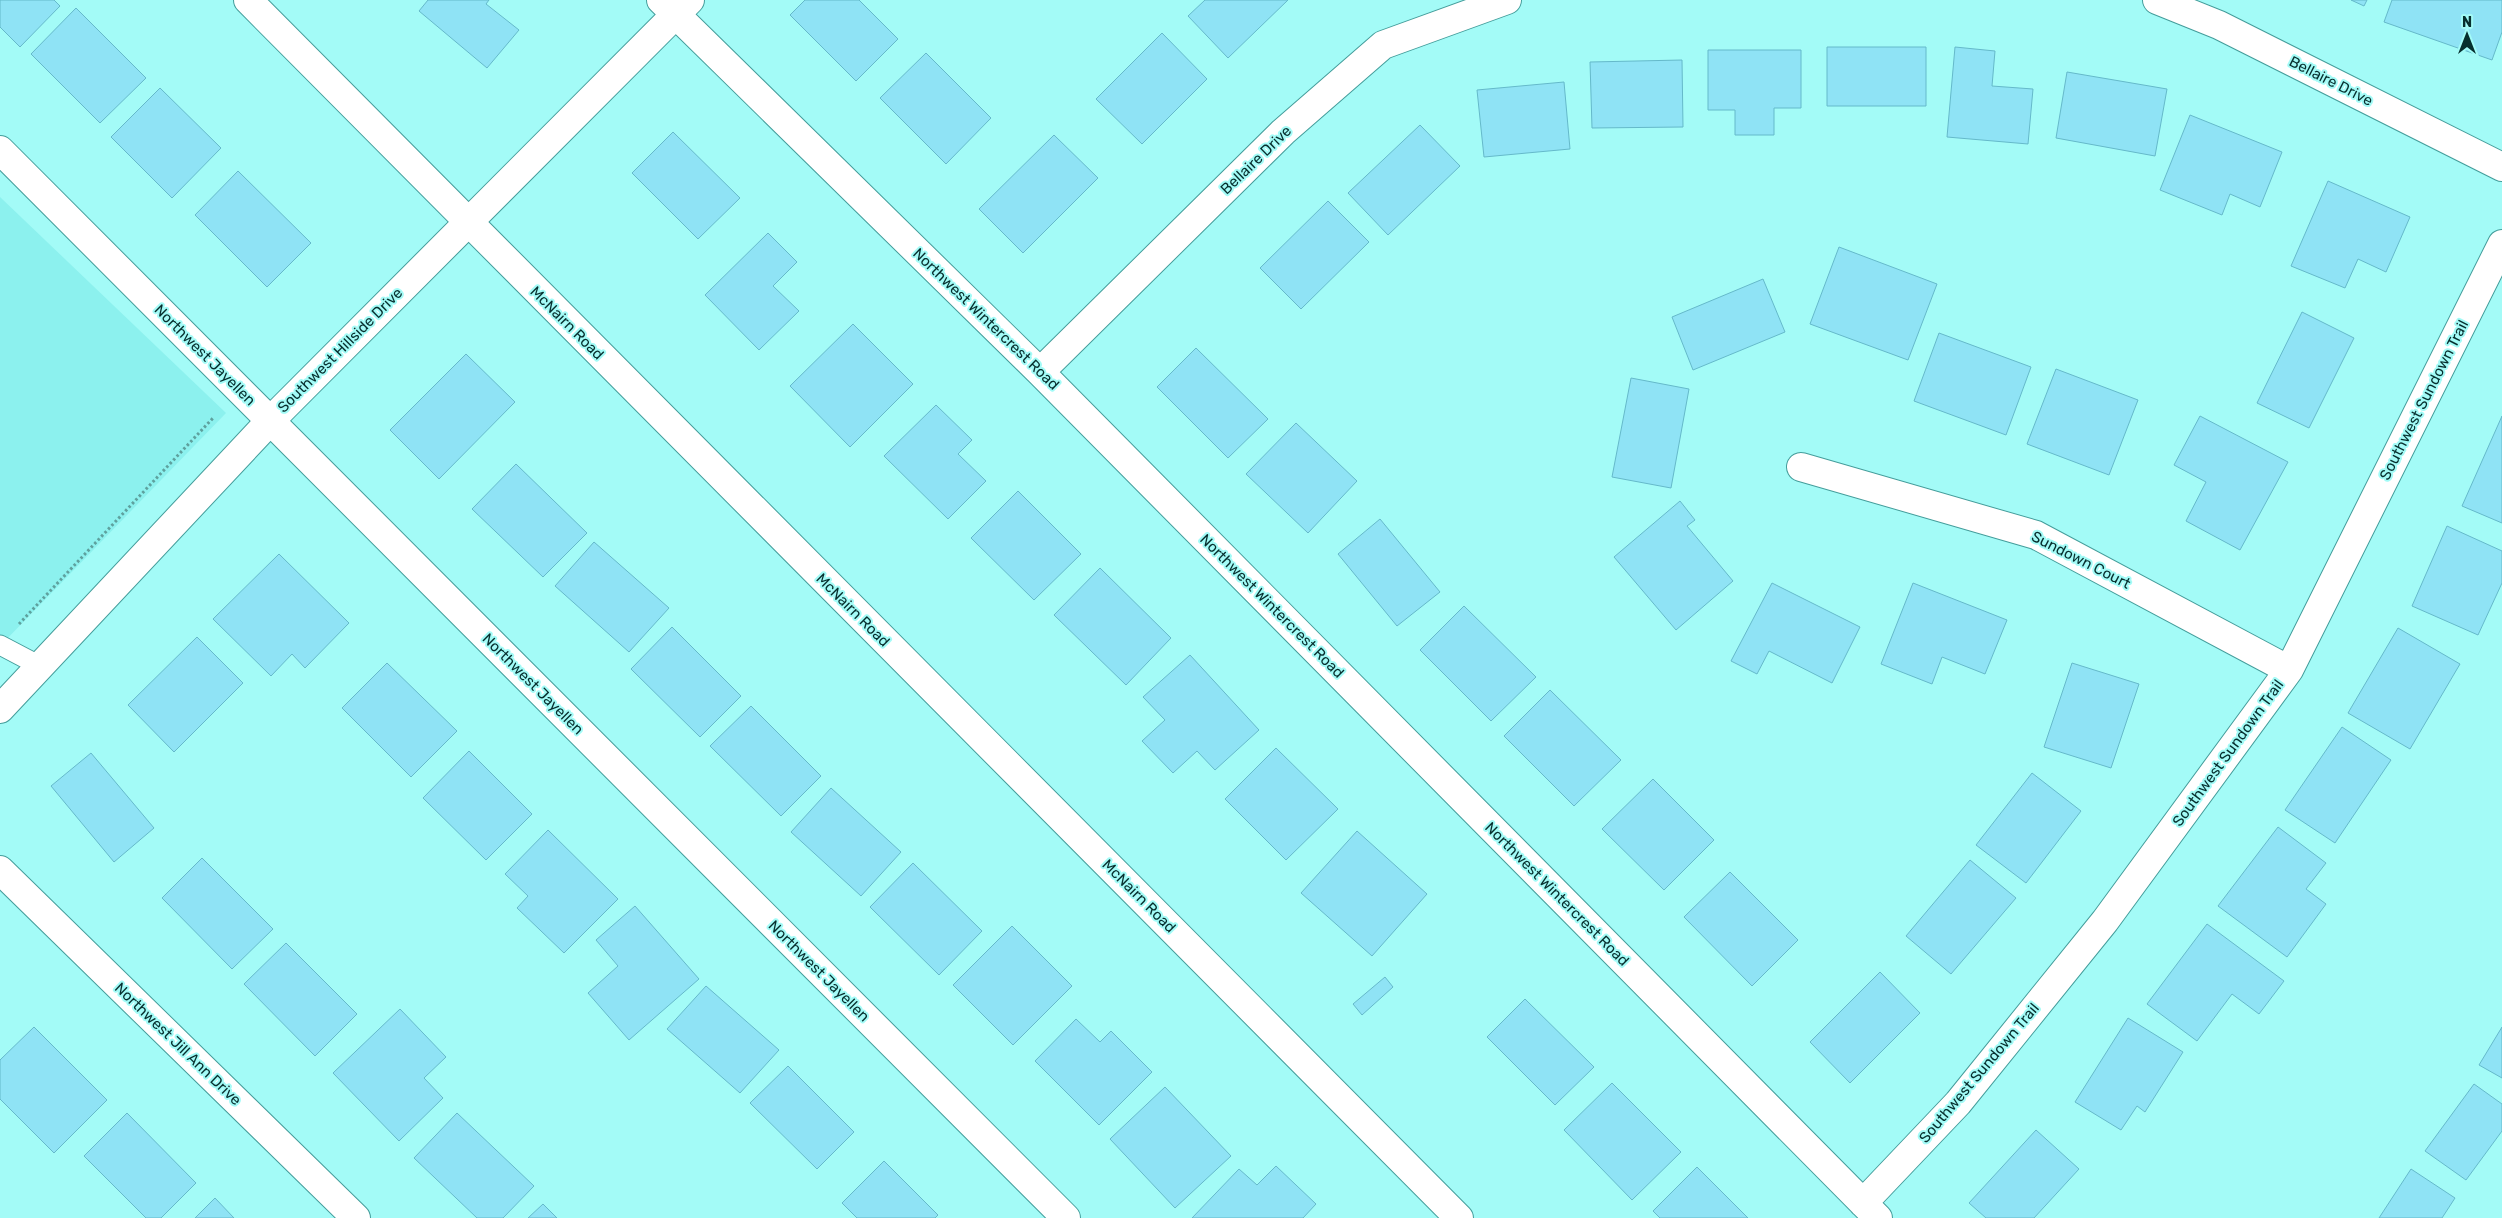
<svg xmlns="http://www.w3.org/2000/svg" width="2502" height="1218" viewBox="0 0 2502 1218" font-family="Rubik,sans-serif">
	<style>
		.built { fill: #8cf1ee }
		.building { fill: #8fe3f5; stroke: #65b9ca }
		.lines { fill: none; stroke-linecap: round; stroke-linejoin: round }
		.lane-casing { stroke: #449d9b; stroke-width: 21 }
		.street-casing { stroke: #449d9b; stroke-width: 30 }
		.secondary-casing { stroke: #449d9b; stroke-width: 30 }
		.path { stroke: #5ea19e; stroke-width: 3; stroke-dasharray: 2.5 2.5; stroke-linecap: butt }
		.lane { stroke: #fff; stroke-width: 19 }
		.street { stroke: #fff; stroke-width: 28 }
		.secondary { stroke: #fff; stroke-width: 28 }
		.labels { text-anchor: middle; dominant-baseline: central; stroke-width: 4; stroke-linejoin: round; paint-order: stroke }
		.street-label { font-size: 15px; fill: #072f2e; stroke: #a3fbf7 }
	</style>
	<rect width="100%" height="100%" fill="#a3fbf7"/>
	<!-- built -->
	<path class="built" d="M0,197L226,413L0,646Z"/>
	<!-- building -->
	<path class="building" d="M0,0H54L60,6L20,47L0,27Z
		M428,0H489L486,4L519,30L487,68L419,11Z
		M805,0H859L898,39L856,81L790,15Z
		M1205,0H1288L1228,58L1188,16Z
		M2351,0H2367L2364,6Z
		M2392,0H2502V32L2492,60L2384,22Z
		M76,8L146,78L100,123L31,54Z
		M1162,33L1207,79L1142,144L1096,99Z
		M1827,47H1926V106H1827Z
		M1955,47L1995,51L1992,86L2033,89L2028,144L1947,137Z
		M1708,50H1801V108H1774V135H1735V110H1708Z
		M926,53L991,118L946,164L880,98Z
		M1682,60L1683,127L1592,128L1590,62Z
		M2067,72L2167,89L2155,156L2056,138Z
		M1564,82L1570,149L1484,157L1477,90Z
		M160,88L221,148L172,198L111,137Z
		M2190,115L2282,152L2260,207L2230,194L2222,215L2160,190Z
		M1420,125L1460,166L1388,235L1348,193Z
		M673,132L740,198L698,239L632,173Z
		M1054,135L1098,178L1023,253L979,209Z
		M238,171L311,243L267,287L195,215Z
		M2328,181L2410,217L2386,272L2358,259L2345,288L2291,266Z
		M1328,201L1369,242L1301,309L1260,268Z
		M768,233L797,262L773,286L799,311L759,350L705,295Z
		M1839,247L1937,284L1908,360L1810,324Z
		M1763,279L1785,332L1693,370L1672,317Z
		M2302,312L2354,338L2309,428L2257,403Z
		M853,324L913,384L850,447L790,386Z
		M1939,333L2031,367L2006,435L1914,401Z
		M1196,348L1268,419L1228,458L1157,387Z
		M466,354L515,402L439,479L390,430Z
		M2056,369L2138,400L2109,475L2027,444Z
		M1631,378L1689,389L1671,488L1612,477Z
		M936,405L972,440L958,454L986,481L948,519L884,456Z
		M2200,416L2288,462L2240,550L2186,521L2206,482L2174,465Z
		M2502,416V523L2462,506Z
		M1296,423L1357,481L1308,533L1246,474Z
		M516,464L587,533L543,577L472,509Z
		M1018,491L1081,554L1034,600L971,538Z
		M1680,501L1695,520L1687,526L1733,581L1676,630L1614,557Z
		M1380,519L1440,592L1397,626L1338,554Z
		M2447,526L2502,551V583L2478,635L2412,606Z
		M594,542L669,608L629,652L555,586Z
		M279,554L349,623L305,668L292,654L271,676L213,619Z
		M1100,568L1171,638L1126,685L1054,615Z
		M1772,583L1860,627L1832,683L1769,651L1757,674L1731,661Z
		M1913,583L2007,620L1985,674L1942,657L1932,684L1881,664Z
		M1464,606L1536,677L1491,721L1420,650Z
		M672,627L741,696L700,737L631,669Z
		M2398,628L2460,664L2410,749L2348,713Z
		M197,637L243,683L174,752L128,705Z
		M1190,655L1259,730L1215,770L1197,751L1173,773L1142,741L1165,720L1143,697Z
		M387,663L457,731L411,777L342,708Z
		M2072,663L2139,684L2111,768L2044,747Z
		M1550,690L1621,760L1574,806L1504,736Z
		M751,706L821,776L781,816L710,746Z
		M2342,727L2391,760L2335,843L2285,810Z
		M1276,748L1338,809L1286,860L1225,799Z
		M469,751L532,814L486,860L423,798Z
		M91,753L154,828L114,862L51,786Z
		M2032,773L2081,811L2026,883L1976,845Z
		M1653,779L1714,840L1664,890L1602,829Z
		M831,788L901,852L861,896L791,832Z
		M2278,827L2326,863L2306,889L2326,904L2287,957L2218,906Z
		M548,830L618,899L564,953L517,908L528,896L505,874Z
		M1357,831L1427,894L1372,956L1301,893Z
		M202,858L273,929L232,969L162,898Z
		M1970,860L2016,898L1951,974L1906,936Z
		M913,863L982,931L939,975L870,907Z
		M1730,872L1798,940L1752,986L1684,917Z
		M635,906L699,979L629,1040L588,993L618,966L596,940Z
		M2207,924L2284,981L2259,1014L2232,994L2197,1041L2147,1004Z
		M1012,926L1072,986L1013,1045L953,985Z
		M286,943L357,1014L315,1056L244,984Z
		M1880,972L1920,1013L1850,1083L1810,1042Z
		M1385,977L1393,987L1362,1015L1353,1004Z
		M706,986L779,1050L740,1093L667,1029Z
		M1525,999L1594,1067L1555,1105L1487,1037Z
		M400,1009L446,1057L424,1078L443,1098L399,1141L333,1073Z
		M2128,1018L2183,1052L2145,1112L2137,1106L2121,1130L2075,1102Z
		M1076,1019L1100,1042L1111,1031L1152,1072L1099,1125L1035,1061Z
		M34,1027L107,1100L54,1153L0,1099V1060Z
		M2502,1027V1078L2479,1065Z
		M788,1066L854,1132L817,1169L750,1103Z
		M1612,1083L1681,1152L1632,1200L1564,1130Z
		M2474,1084L2502,1104V1131L2466,1180L2425,1151Z
		M1165,1087L1231,1156L1175,1208L1110,1139Z
		M127,1113L196,1183L161,1218H146L84,1156Z
		M457,1113L534,1186L503,1218H477L414,1158Z
		M2036,1130L2079,1169L2034,1218H1986L1969,1203Z
		M884,1161L938,1215L935,1218H857L842,1203Z
		M1276,1166L1316,1204L1303,1218H1192L1239,1169L1257,1185Z
		M1697,1167L1748,1218H1660L1653,1211Z
		M2411,1169L2455,1198L2442,1218H2379Z
		M215,1198L234,1218H195Z
		M543,1204L557,1218H528Z"/>
	<g class="lines">
		<!-- lane casing -->
		<g class="lane-casing">
			<path id="lane" d="M0,645L40,666"/>
		</g>
		<!-- street casing -->
		<g class="street-casing">
			<path id="street" d="M248,0L1459,1218
				M661,0L1040,372L1878,1218
				M2157,0L2219,25L2502,167
				M0,150L1066,1218
				M1040,372L1283,132L1383,45L1507,0
				M1801,467L2036,535L2289,670
				M0,870L356,1218
				M1863,1203L1958,1103L2105,921L2289,670L2502,244"/>
		</g>
		<!-- secondary casing -->
		<g class="secondary-casing">
			<path id="secondary" d="M0,709L271,420L690,0"/>
		</g>
		<!-- path -->
		<path class="path" d="M19,624L214,417"/>
		<!-- lane -->
		<use href="#lane" class="lane"/>
		<!-- street -->
		<use href="#street" class="street"/>
		<!-- secondary -->
		<use href="#secondary" class="secondary"/>
	</g>
	<g class="labels">
		<!-- street labels -->
		<g class="street-label">
			<text transform="translate(2331 81) rotate(27)">Bellaire Drive</text>
			<text transform="translate(1256 160) rotate(-44)">Bellaire Drive</text>
			<text transform="translate(986 319) rotate(44)">Northwest Wintercrest Road</text>
			<text transform="translate(567 323) rotate(45)">McNairn Road</text>
			<text transform="translate(340 350) rotate(-45)">Southwest Hillside Drive</text>
			<text transform="translate(205 355) rotate(45)">Northwest Jayellen</text>
			<text transform="translate(2424 400) rotate(-63)">Southwest Sundown Trail</text>
			<text transform="translate(2081 560) rotate(27)">Sundown Court</text>
			<text transform="translate(1272 606) rotate(45)">Northwest Wintercrest Road</text>
			<text transform="translate(853 610) rotate(45)">McNairn Road</text>
			<text transform="translate(533 684) rotate(45)">Northwest Jayellen</text>
			<text transform="translate(2228 753) rotate(-54)">Southwest Sundown Trail</text>
			<text transform="translate(1557 894) rotate(45)">Northwest Wintercrest Road</text>
			<text transform="translate(1139 896) rotate(45)">McNairn Road</text>
			<text transform="translate(819 971) rotate(45)">Northwest Jayellen</text>
			<text transform="translate(178 1044) rotate(44)">Northwest Jill Ann Drive</text>
			<text transform="translate(1979 1073) rotate(-50)">Southwest Sundown Trail</text>
		</g>
	</g>
	<!-- north arrow -->
	<g transform="translate(2467 35)" stroke="#a3fbf7" stroke-width="4" paint-order="stroke">
	<path d="M0-4L9 19L0 12L-9 19Z" fill="#072f2e"/>
	<text y="-8" font-size="14" font-weight="bold" text-anchor="middle" fill="#072f2e">N</text>
	</g>
</svg>
